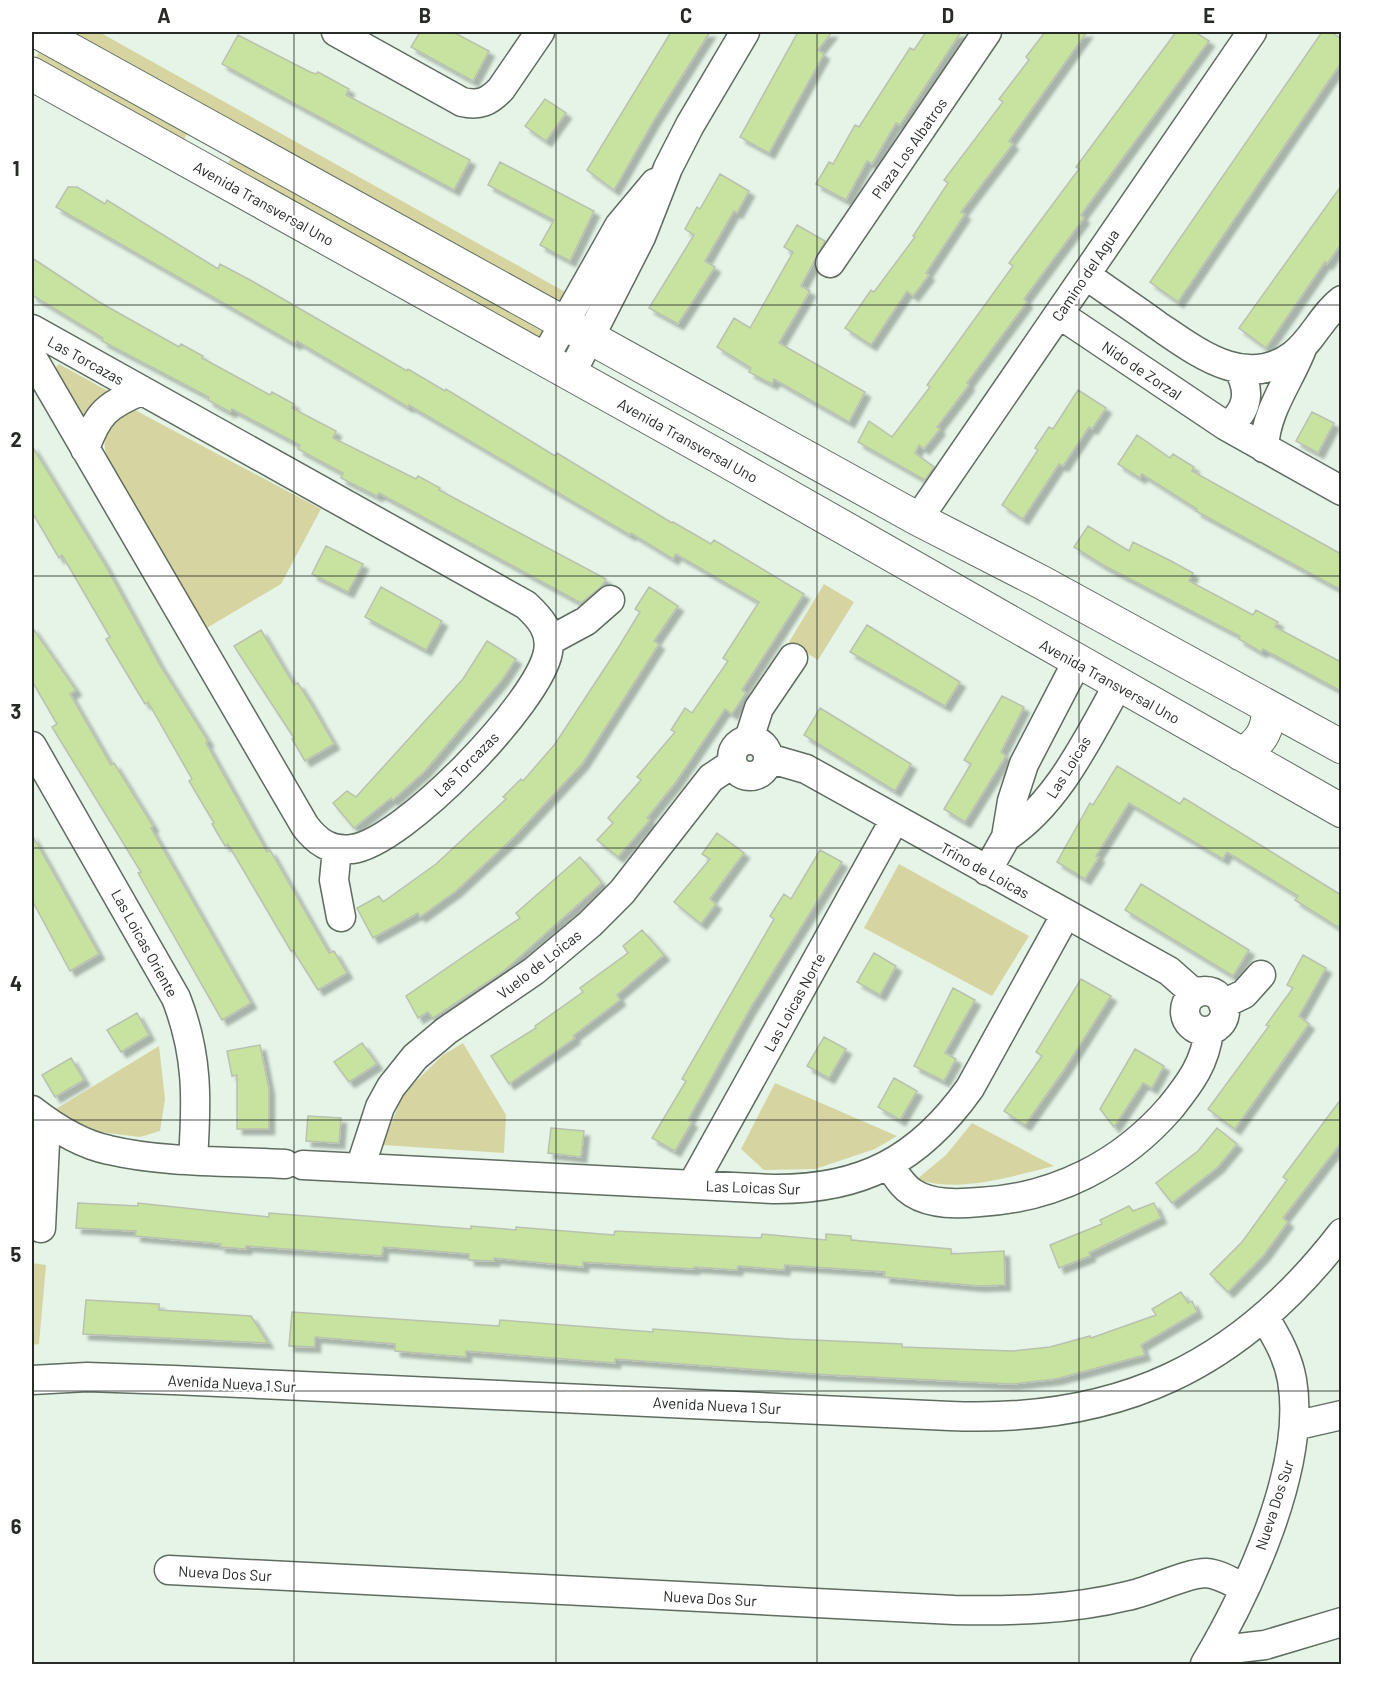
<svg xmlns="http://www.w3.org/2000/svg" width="1373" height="1696" viewBox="0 0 1373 1696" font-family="Barlow,sans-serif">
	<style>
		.green { fill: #d6d5a2 }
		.building { fill: #c7e39f; stroke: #b9c1b0; stroke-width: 1.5; filter: url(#shadow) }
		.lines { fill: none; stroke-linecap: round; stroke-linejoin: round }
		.minor-casing { stroke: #5f6c60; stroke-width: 31 }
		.tertiary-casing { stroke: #5f6c60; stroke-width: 35 }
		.minor { stroke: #fff; stroke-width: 28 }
		.tertiary { stroke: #fff; stroke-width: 33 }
		.grid { fill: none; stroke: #262b26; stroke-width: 1.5; stroke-opacity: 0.55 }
		.labels { text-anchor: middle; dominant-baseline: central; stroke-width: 4.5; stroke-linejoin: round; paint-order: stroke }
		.street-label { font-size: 15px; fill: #262b26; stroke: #fff }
		.neatline { fill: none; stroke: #262b26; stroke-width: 2 }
		.grid-label { font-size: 20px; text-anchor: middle; font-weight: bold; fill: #262b26 }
	</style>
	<defs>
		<filter id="shadow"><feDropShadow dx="5.5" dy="5.5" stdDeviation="1.5" flood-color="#0004"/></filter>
	</defs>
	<rect width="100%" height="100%" fill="#e5f4e6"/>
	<!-- green -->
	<path class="green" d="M70,32H99L567,293L561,305Z
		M40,50L187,134L181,145L34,61Z
		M232,157L544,330L538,342L225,168Z
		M59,364L108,391L83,417L54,369Z
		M135,410L321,509L281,584L205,629L109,463C102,443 102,433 118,419C124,413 126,411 135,410Z
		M824,584L854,602L818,660L789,642Z
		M899,864L1029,936L992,996L864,928Z
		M463,1043L506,1115L504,1153L383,1145L403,1094L443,1055Z
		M159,1046L165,1099L160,1131L140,1137L83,1130L51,1112Z
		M775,1083L897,1136L875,1149L815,1169L764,1170L741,1149Z
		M972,1123L1054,1166C1012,1176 960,1194 917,1179L946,1155Z
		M32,1263L46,1265L39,1344L32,1345Z"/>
	<!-- building -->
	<path class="building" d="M420,32H453L489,51L473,81L411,47Z
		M671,32H710L656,117L614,190L587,170Z
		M798,32H832L818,50L824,54L769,153L740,137Z
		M926,32H961L900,125L896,123L872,164L867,161L846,200L816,184L829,162L833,164L855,125L859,127L910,48L914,50Z
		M1045,32H1087L1009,141L1013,144L961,212L965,214L926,273L929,275L913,296L907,291L871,345L845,328L871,290L874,292L915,237L913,236L948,183L944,180L1003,102L999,99L1029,60L1026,57Z
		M1176,32H1195L1209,41L1081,215L1084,218L1024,299L1027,302L967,383L969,385L937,427L940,429L924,449L919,445L915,453L934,467L925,480L858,442L869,421L892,437L930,387L927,385L1013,266L1009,263L1079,169L1076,167Z
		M1322,32H1331L1341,39V63L1178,302L1150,282Z
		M238,35L310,72L316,74L318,72L349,89L346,95L470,160L454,190L222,64Z
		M545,99L566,113L546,141L525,126Z
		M500,162L594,211L570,261L540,245L554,220L488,185Z
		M720,174L749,191L737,213L734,211L705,261L715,267L678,324L649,308L694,235L685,229L697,207L700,209Z
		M1341,186V244L1327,264L1325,262L1266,348L1239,328Z
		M68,187H77L105,204L107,200L218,269L220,264L252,281L407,371L408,369L445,391L446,389L555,456L557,453L672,523L673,522L711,544L714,540L804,594L742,690L746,693L732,714L725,709L676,782L647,818L650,820L618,857L597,840L613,823L608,818L641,780L637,777L675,732L671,730L685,708L692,713L728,661L723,658L759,602L676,554L673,559L631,533L630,535L409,405L408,407L297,341L295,344L56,207Z
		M797,225L825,241L801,286L810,291L779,343L865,392L849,422L774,379L772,384L749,372L751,368L717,347L734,318L750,328L793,252L784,247Z
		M32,258L99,302L179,347L181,344L203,356L202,358L270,395L272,392L294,404L292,408L336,431L333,438L416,479L418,476L440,488L439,490L606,579L602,586L581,603L379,493L377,496L341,478L343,473L298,449L300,445L232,409L230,412L208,400L209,397L102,341L103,338L32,295Z
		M1078,390L1106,408L1092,429L1089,427L1063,466L1059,464L1023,519L1002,505L1038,450L1035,448L1049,427L1053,429Z
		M1312,412L1334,423L1318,453L1296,441Z
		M1137,435L1170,458L1173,454L1194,467L1192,471L1341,554V590L1196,511L1197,509L1142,474L1140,478L1118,464Z
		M32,446L104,563L160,665L208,741L206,743L267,852L270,850L329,953L334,951L347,973L318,990L293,950L291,951L228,844L225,846L212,824L214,823L189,781L192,779L148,702L145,704L106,639L110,637L62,555L59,558L32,512Z
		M1088,526L1129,551L1133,542L1171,561L1193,573L1189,581L1253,615L1256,610L1278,622L1275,627L1341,662V691L1263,649L1261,652L1239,639L1240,636L1103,565L1074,547Z
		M326,546L363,564L348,592L312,574Z
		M381,587L442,621L426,650L365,617Z
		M649,587L678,606L654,641L659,644L583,763L515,836L456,891L420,917L418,913L373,938L357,908L379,896L383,902L436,864L506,799L503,797L521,779L523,781L555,744L618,648L640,612L635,609Z
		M867,625L960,682L945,706L850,652Z
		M32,627L76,690L70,694L111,765L114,763L153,826L151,828L251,1003L222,1020L138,873L141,872L52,727L57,724L32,681Z
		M261,630L294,685L298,683L311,704L334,744L305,761L292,739L294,738L234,646Z
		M487,641L516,659L502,680L425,771L393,800L391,798L354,828L333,803L347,791L356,797L463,679Z
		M1002,696L1024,707L1001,752L1006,756L965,822L944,809L971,764L964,760Z
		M820,708L911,764L895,791L804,735Z
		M1117,766L1180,804L1184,798L1341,895V929L1295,900L1298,896L1227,852L1223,859L1129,803L1096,856L1099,857L1085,879L1057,862L1090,803L1093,805Z
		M717,833L744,853L710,899L716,904L701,924L674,902L710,859L702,854Z
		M32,835L99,954L70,971L32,900Z
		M820,850L842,862L751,1007L688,1120L692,1122L675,1151L652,1138L686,1081L682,1079L774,919L770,916L784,894L791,899Z
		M580,857L602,883L505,970L433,1018L428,1012L418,1018L406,996L520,918L516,913Z
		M1141,884L1249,950L1233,976L1125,910Z
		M642,930L664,955L617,995L620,1000L573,1036L575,1038L509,1084L491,1056L536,1028L535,1026L583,992L580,988L628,953L623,946Z
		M874,953L896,966L880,995L857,982Z
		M1303,955L1326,968L1299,1016L1309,1024L1235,1129L1208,1109L1269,1026L1266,1025L1293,988L1287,985Z
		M1081,979L1111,996L1064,1070L1025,1125L1004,1111L1042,1056L1036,1052Z
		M953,988L975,1000L945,1053L956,1059L944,1081L914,1066Z
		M137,1013L149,1035L121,1052L107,1030Z
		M824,1037L846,1049L829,1078L807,1066Z
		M362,1043L377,1064L349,1082L334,1062Z
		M260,1045L269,1089V1129H237V1075L232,1076L227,1051Z
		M1135,1049L1164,1066L1152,1088L1143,1083L1114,1127L1100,1109Z
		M71,1058L84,1080L55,1097L42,1075Z
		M894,1078L917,1091L900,1120L878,1107Z
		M1341,1099V1143L1283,1218L1288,1222L1264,1255L1228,1292L1210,1274L1242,1242L1287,1180L1283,1177Z
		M308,1116L341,1118L339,1143L306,1141Z
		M551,1128L584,1131L581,1157L548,1153Z
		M1217,1128L1237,1144L1218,1167L1172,1203L1156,1183L1198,1151Z
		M78,1203L138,1206V1203L269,1217V1213L471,1229V1226L516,1230V1227L614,1235L615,1231L761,1238L762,1234L826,1240V1234L851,1236V1240L951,1249V1254L1004,1251L1005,1285L979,1286L884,1277L885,1272L785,1265L784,1270L738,1266L737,1270L694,1267V1269L583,1262V1267L494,1258V1261L469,1260V1254L383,1247L382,1256L246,1246V1249L220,1247L221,1244L135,1236L136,1231L76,1228Z
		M1154,1203L1161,1218L1089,1253L1090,1256L1059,1268L1050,1245L1102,1224L1100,1220L1129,1206L1133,1211Z
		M1181,1292L1188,1303L1192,1301L1197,1312L1141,1345L1145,1355L1056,1379L1012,1384L830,1375L615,1359V1363L466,1351V1357L395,1351V1344L315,1337V1347L289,1346L292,1312L499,1326L500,1320L653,1332V1329L790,1339L902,1344V1347L1012,1351L1050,1347L1090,1336L1091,1338L1156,1315L1152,1309Z
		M86,1300L159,1304V1310L251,1316L268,1343L83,1334Z"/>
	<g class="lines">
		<!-- minor casing -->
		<g class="minor-casing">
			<path id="minor" d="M336,32L462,102C479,106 489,102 501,89L540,32
				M830,263L987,32
				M1086,275C1109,292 1134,308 1157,325C1197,352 1246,391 1293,355C1313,340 1322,315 1342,300
				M1059,314L1226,426L1342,491
				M32,329L526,605C540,618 552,631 548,652C539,702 403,843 352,849C331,852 317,842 305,826L32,357
				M544,359L619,226L655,183
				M571,374L641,237L668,168L690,125L745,32
				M1226,426C1249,412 1251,390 1238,369
				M1264,448C1266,409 1290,381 1303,346
				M85,449C97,414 107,405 141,391
				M918,519L1252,32
				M549,641L586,621L610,600
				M749,739L759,708L793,658
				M732 758a18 18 0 1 1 36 0a18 18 0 1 1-36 0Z
				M32,746L176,998C198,1054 197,1099 193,1159
				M768,758L806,769L1169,971L1195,994
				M1006,837C1058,803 1088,738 1118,685
				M337,849L334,880L341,917
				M987,871L1006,837L1012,801L1024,764L1077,662
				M1185 1011a20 20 0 1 1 40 0a20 20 0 1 1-40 0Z
				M1223,1004L1244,994L1261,975
				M32,1110C55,1128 80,1144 109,1150C164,1163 229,1161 285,1164
				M303,1165L773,1189C861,1190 919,1160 970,1088L1066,914
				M889,1165C896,1175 902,1186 913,1193C932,1205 958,1204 980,1202C1055,1198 1122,1164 1171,1107C1191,1082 1205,1063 1209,1031
				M360,1168L380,1107L391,1087L415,1057L446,1031L534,971L590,924L622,892L711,778L732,764
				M692,1185L895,819
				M41,1228L46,1121
				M32,1380L87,1377L173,1380L950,1416C1119,1423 1239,1367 1342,1233
				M1294,1426L1342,1415
				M169,1570L954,1610C1013,1611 1070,1610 1127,1596C1149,1592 1186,1573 1206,1573C1220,1574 1232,1582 1244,1588
				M1213,1651L1265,1645L1342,1622
				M1205,1664C1248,1592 1307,1466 1292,1380C1288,1357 1277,1338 1265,1318"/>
		</g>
		<!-- tertiary casing -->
		<g class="tertiary-casing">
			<path id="tertiary" d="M38,32L918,519L1041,582L1342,747
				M32,74L718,456L1342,811
				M1241,754C1260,744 1269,730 1268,708"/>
		</g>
		<!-- minor -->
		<use href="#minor" class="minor"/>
		<!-- tertiary -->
		<use href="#tertiary" class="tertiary"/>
	</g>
	<!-- grid -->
	<path class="grid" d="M294,32V1664M556,32V1664M817,32V1664M1079,32V1664M32,305H1342M32,576H1342M32,848H1342M32,1120H1342M32,1391H1342"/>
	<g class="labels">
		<!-- street labels -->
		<g class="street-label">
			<text transform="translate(909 148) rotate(-55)">Plaza Los Albatros</text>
			<text transform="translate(264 203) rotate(29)">Avenida Transversal Uno</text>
			<text transform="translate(1085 275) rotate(-56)">Camino del Agua</text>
			<text transform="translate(86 360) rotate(29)">Las Torcazas</text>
			<text transform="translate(1142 370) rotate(34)">Nido de Zorzal</text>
			<text transform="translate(688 440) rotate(29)">Avenida Transversal Uno</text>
			<text transform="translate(1110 681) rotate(29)">Avenida Transversal Uno</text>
			<text transform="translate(466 764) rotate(-45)">Las Torcazas</text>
			<text transform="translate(1068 767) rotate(-58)">Las Loicas</text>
			<text transform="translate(985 870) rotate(29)">Trino de Loicas</text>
			<text transform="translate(145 943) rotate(61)">Las Loicas Oriente</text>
			<text transform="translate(539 964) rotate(-38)">Vuelo de Loicas</text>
			<text transform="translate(794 1002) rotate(-61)">Las Loicas Norte</text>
			<text transform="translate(753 1187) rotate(2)">Las Loicas Sur</text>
			<text transform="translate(232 1383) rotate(3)">Avenida Nueva 1 Sur</text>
			<text transform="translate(717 1405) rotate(3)">Avenida Nueva 1 Sur</text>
			<text transform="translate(1274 1505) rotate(-72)">Nueva Dos Sur</text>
			<text transform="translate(225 1573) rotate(3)">Nueva Dos Sur</text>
			<text transform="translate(710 1598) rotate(3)">Nueva Dos Sur</text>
		</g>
	</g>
	<!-- border -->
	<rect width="1373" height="1696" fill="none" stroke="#ffffff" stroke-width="66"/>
	<rect x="33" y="33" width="1307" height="1630" class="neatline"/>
	<g class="grid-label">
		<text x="164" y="23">A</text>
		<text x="425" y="23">B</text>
		<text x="686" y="23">C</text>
		<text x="948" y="23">D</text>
		<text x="1209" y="23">E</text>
		<text x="16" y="176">1</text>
		<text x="16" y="447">2</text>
		<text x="16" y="719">3</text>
		<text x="16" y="991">4</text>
		<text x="16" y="1262">5</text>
		<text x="16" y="1534">6</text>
	</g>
</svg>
